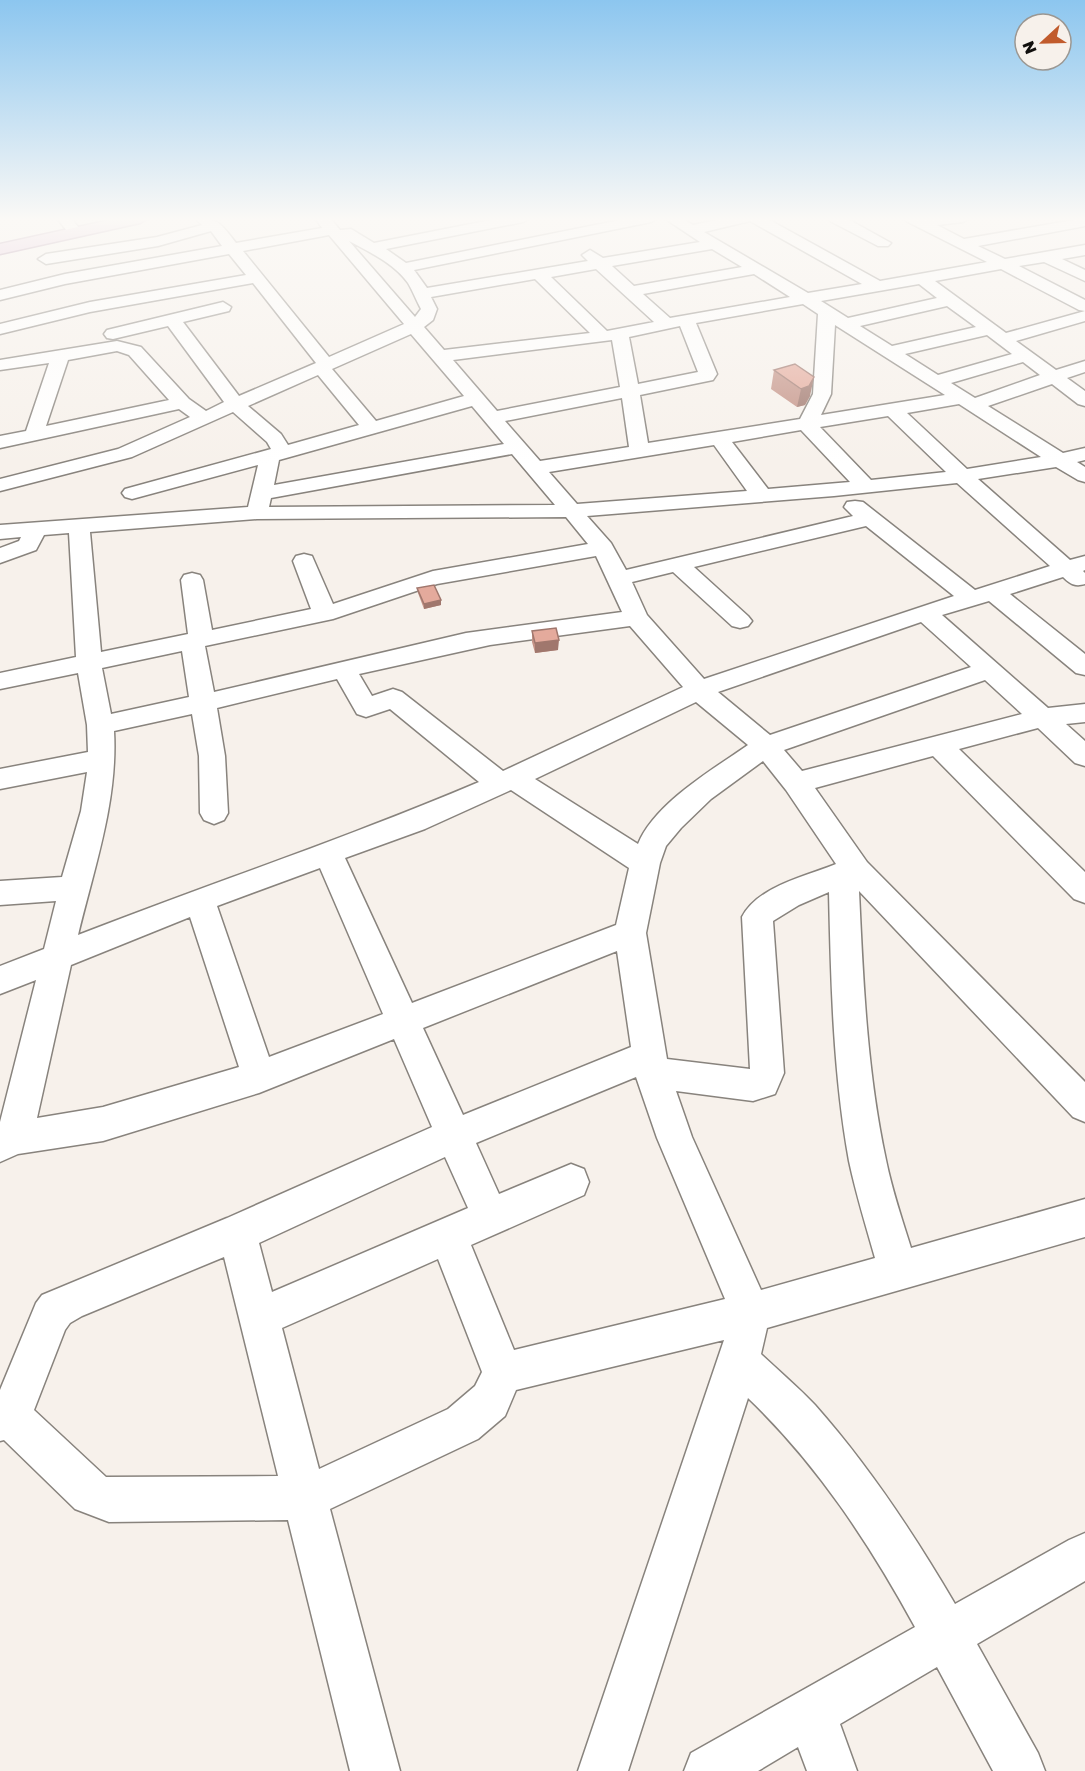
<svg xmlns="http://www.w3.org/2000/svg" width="1085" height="1771" viewBox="0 0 1085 1771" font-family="'Golos Text',sans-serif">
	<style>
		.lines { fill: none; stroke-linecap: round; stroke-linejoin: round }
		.minor-casing { stroke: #88837d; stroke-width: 3 }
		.major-casing { stroke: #85567a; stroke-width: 3 }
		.minor { fill: #fff; fill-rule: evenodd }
		.major { fill: #dbb0d2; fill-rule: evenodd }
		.wall { fill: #c49286 }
		.shaded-wall { fill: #a0776d }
		.building { fill: #e4aa9c; stroke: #a0776d; stroke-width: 1.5 }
	</style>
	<rect width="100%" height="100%" fill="#f7f1eb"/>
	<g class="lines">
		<!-- minor casing -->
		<g class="minor-casing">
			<path id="minor" d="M57,218H71L82,232L75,236L70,235Z
				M195,218C219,218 222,225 236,243L322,228L315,218H330L340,230L351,229L374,243L501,218H530L523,222L386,249L406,263L630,218H658L651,222L414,270L427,288L588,261L582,255L590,250L603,258L700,242L664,218H681L693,225L726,218H766L880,281L987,262L906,221L904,218H970L963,222L937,225L964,239L1085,218V226L978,246L1005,259L1085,245V255L1062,259L1085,270V281L1044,262L1019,266L1085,300V321L1016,341L1056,370L1085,361V372L1067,378L1085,391V406L1078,404L1052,384L988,406L1063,453L1085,448V460L1077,462L1085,467V482L1078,480L1056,467L978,479L1070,560L1085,556V570L1083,571L1085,573V584C1075,587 1070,584 1063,577L1010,594L1085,654V675L1076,673L989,601L942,615L1048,708L1085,704V722L1066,724L1085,741V766L1075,763L1038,728L959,749L1085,872V903L1074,899L933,756L815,788L867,862L1085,1082V1122L1073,1117L859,891C863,981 867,1072 886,1160C892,1190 902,1219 911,1248L1085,1199V1237L767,1328L761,1354C779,1371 798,1387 815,1405C869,1466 914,1534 955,1604L1069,1540L1085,1533V1581L977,1644L1038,1753L1045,1771H993L937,1667L840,1724L857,1771H807L798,1747L758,1771H684L691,1753L915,1627C869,1543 817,1464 748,1398L628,1771H578L724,1340L516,1390L505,1416L478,1439L330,1509L400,1771H350L288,1520L109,1522L75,1509L4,1440L0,1441V1390L36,1303L42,1295L227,1218L432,1127L394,1039L259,1093L103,1141L18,1154L0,1162V1122L36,980L0,994V966L44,949L56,901L0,905V881L62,877L81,811L87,772L0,789V769L88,752L87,725L78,673L0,689V673L76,657L69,533L44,535L36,550L0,563V548L19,541L21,537L0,539V525L248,507L258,465L132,499L125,497L122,493L125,489L271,449L267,442L233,412L132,457L0,491V479L118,449L190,417L179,409L0,448V436L26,431L49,363L0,370V360L117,341L141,347L189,399L206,411L224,402L168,326L113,339L107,338L104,334L107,330L223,302L231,307L229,311L183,322L239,396L316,363L253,283L90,312L0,334V324L90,302L246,275L229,254L65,284L0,300V290L65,274L222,246L211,231L158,246L46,264L38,259L46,254L157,237L202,225ZM750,221L862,284L808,293L704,232ZM329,235L404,324L329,357L243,251ZM349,241C369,252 394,263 408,283C413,291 416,300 421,309L415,317ZM712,249L742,267L634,286L612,266ZM596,269L654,322L607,331L551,277ZM1001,269L1079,310L1085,311L1006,333L935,281ZM754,274L790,297L670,318L643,294ZM535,279L590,333L444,350L424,327L433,320L437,309L431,297ZM919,284L937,298L848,318L821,301ZM803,304L818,314L813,394L800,419L648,443L640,395L713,380L717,374L696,323ZM947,306L976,327L892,346L860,326ZM835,325L945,395L821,415L831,394ZM680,326L698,372L638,384L629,337ZM411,334L464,396L376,421L332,369ZM987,335L1012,354L938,375L905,354ZM612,340L620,387L497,411L453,360ZM117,351L129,355L169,400L46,426L68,360ZM1023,362L1040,375L975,398L951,383ZM318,375L359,425L288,445L281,434L248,406ZM622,398L629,447L540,461L505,421ZM959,404L1041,457L967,469L907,413ZM472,406L504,444L274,485L279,460ZM888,416L946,472L871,480L820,427ZM801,430L850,482L768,489L732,442ZM714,445L747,491L577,504L549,472ZM512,454L555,505L269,507L271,498ZM957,483L1050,566L975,590L863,502L855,501L847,502L844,507L853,516L626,570L611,543L587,516L834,496ZM566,517L588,544L433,571L333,604L312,556L304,554L296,556L293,561L311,609L212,630L203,580L200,575L192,573L184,575L181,580L188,634L101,652L90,532L257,519ZM866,526L954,596L704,679L647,615L632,582L673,572L732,626L740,628L748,626L752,621L748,616L694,567ZM596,556L622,612L466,633L214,692L205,646L333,619L437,584ZM921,622L971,667L770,735L718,692ZM630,626L683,687L503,771L402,692L393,689L372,696L359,674L490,645ZM182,651L189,697L111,714L102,668ZM337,679L357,714L366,717L390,709L479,782C347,838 212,883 78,935C94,868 118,801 114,731L192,714L199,756L200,813L204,820L214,824L224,820L228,813L225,756L217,708ZM985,680L1022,714L802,771L784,750ZM696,702L748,745C712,770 655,803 638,844L535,779ZM763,761L786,790L836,864C807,876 758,886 742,917L750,1069L667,1059L646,933L660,863L666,846L681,828L711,799ZM511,790L629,868L616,925L412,1003L345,858L425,829ZM320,868L383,1014L269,1057L217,906ZM829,892C831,981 833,1073 849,1161C856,1194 866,1226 875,1258L761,1290L692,1137L676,1091L753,1101L775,1094L784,1073L773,921L799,905ZM190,917L239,1067L103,1107L37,1118L71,965ZM617,951L631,1047L463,1115L423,1028ZM636,1077L657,1138L725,1299L514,1350L471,1245L584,1195L589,1182L584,1169L571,1164L499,1194L476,1143ZM445,1157L468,1208L272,1292L259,1243ZM224,1257L278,1476L106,1477L34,1410L65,1330L70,1323L82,1316ZM438,1259L482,1372L475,1386L448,1409L319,1469L282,1328Z
				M828,218H846L891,243L888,246H878L830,221Z"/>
		</g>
		<!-- major casing -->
		<g class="major-casing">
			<path id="major" d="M119,218H148L140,223L0,254V244Z"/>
		</g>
		<!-- minor -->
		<use href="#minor" class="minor"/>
		<!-- major -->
		<use href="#major" class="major"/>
	</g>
	<!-- wall -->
	<path class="wall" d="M774,370L810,396L805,405L797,407L771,389Z
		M417,588L441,600V605L424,609L418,593Z
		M532,631L558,650L535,653L532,642Z"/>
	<!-- shaded-wall -->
	<path class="shaded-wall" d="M814,377L810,396L805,405L797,407L801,389Z
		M441,600V605L424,609V604Z
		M559,640L558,650L535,653V643Z"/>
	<!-- building -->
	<path class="building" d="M795,364L814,377L809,386L801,389L774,370Z
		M434,585L441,600L424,604L417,588Z
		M556,628L559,640L535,643L532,631Z"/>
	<!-- sky -->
	<linearGradient id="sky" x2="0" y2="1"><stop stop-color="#8cc6ef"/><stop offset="0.47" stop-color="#fbf9f6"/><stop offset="1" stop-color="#fbf9f6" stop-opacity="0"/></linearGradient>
	<rect width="1085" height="466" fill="url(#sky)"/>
	<!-- north arrow -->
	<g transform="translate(1043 42) rotate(248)"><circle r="28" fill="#f7f1eb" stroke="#9b9792" stroke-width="1.5"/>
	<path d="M0-4.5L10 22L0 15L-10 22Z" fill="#c15b2c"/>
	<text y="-9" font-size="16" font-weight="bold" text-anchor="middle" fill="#110f0d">N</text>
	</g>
</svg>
